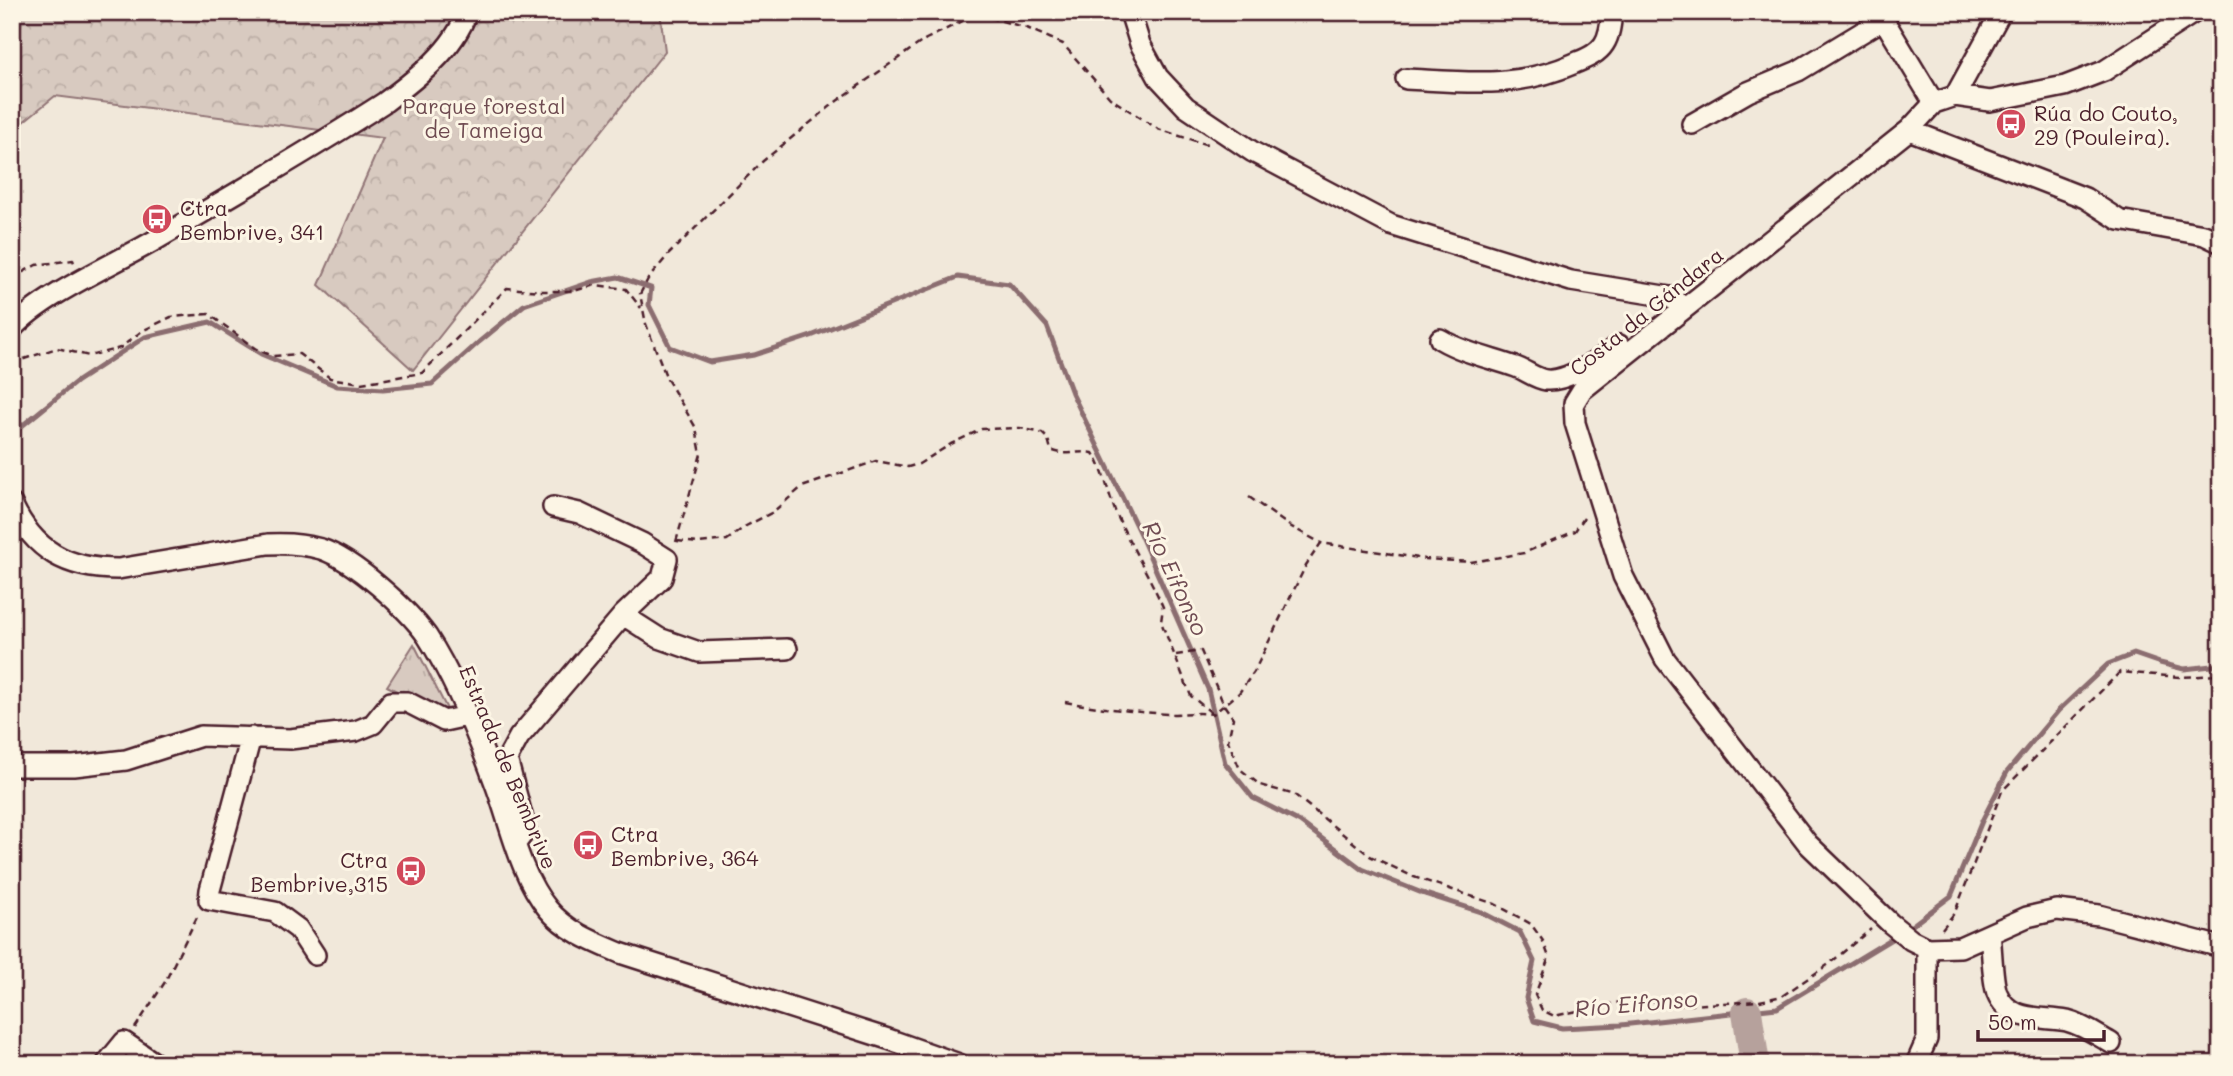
<svg xmlns="http://www.w3.org/2000/svg" width="2233" height="1076" viewBox="0 0 2233 1076" font-family="Mali,sans-serif">
	<style>
		.grass { fill: url(#grass-tufts); stroke: #917476; stroke-width: 2 }
		.forest { fill: url(#forest-crowns); stroke: #917476; stroke-width: 2 }
		.lines { fill: none; stroke-linecap: round; stroke-linejoin: round }
		.stream { stroke: #8b6d6f; stroke-width: 5 }
		.river { stroke: #b6a19c; stroke-width: 30 }
		.minor-casing { stroke: #4a1f2b; stroke-width: 24 }
		.path { stroke: #4a1f2b; stroke-width: 2.5; stroke-dasharray: 7 5; stroke-linecap: butt }
		.minor { stroke: #fcf5e5; stroke-width: 19 }
		.labels { text-anchor: middle; dominant-baseline: central; stroke-width: 6; stroke-linejoin: round; paint-order: stroke }
		.park-label { font-size: 21px; fill: #6e4a50; stroke: #fcf5e5 }
		.poi-label { font-size: 21px; fill: #4a1f2b; stroke: #fcf5e5; text-anchor: start }
		.street-label { font-size: 21px; fill: #4a1f2b; stroke: #fcf5e5 }
		.water-label { font-size: 23px; font-style: italic; fill: #704c53; stroke: #fcf5e5 }
	</style>
	<defs>
		<pattern id="grass-tufts" width="24" height="20" patternUnits="userSpaceOnUse" patternTransform="scale(1.75)"><rect width="24" height="20" fill="#d8cac0"/><path d="M3 7l-1-3M5 7V3M7 7l1-3M15 17l-1-3M17 17v-4M19 17l1-3" fill="none" stroke="#bbada5"/></pattern>
		<pattern id="forest-crowns" width="20" height="18" patternUnits="userSpaceOnUse" patternTransform="scale(1.75)"><rect width="20" height="18" fill="#d8cac0"/><path d="M2 6a3 3 0 1 1 6 0M12 15a3 3 0 1 1 6 0" fill="none" stroke="#bbada5"/></pattern>
	</defs>
	<rect width="100%" height="100%" fill="#f1e8da"/>
	<filter id="ink" filterUnits="userSpaceOnUse"><feTurbulence type="fractalNoise" baseFrequency=".0143" numOctaves="2"/><feDisplacementMap in="SourceGraphic" scale="14" xChannelSelector="R" yChannelSelector="G"/><feConvolveMatrix kernelMatrix="1 2 1 2 8 2 1 2 1" color-interpolation-filters="sRGB"/></filter>
	<g filter="url(#ink)">
		<!-- grass -->
		<path class="grass" d="M414,644L448,711L441,714L387,686Z"/>
		<!-- forest -->
		<path class="forest" d="M12,12H660L665,51L413,370L319,285L383,138L55,96L12,131Z"/>
		<g class="lines">
			<!-- stream -->
			<path class="stream" d="M12,434L76,382L145,337L210,322L261,354L337,386L383,389L432,384L479,342L524,305L591,282L618,277L651,288L649,305L670,347L710,362L754,355L811,336L958,277L1009,284L1047,326L1072,393L1140,534L1208,689L1225,763L1253,798L1300,822L1362,869L1422,893L1481,912L1520,932L1534,961L1526,998L1534,1021L1562,1028L1621,1025L1777,1008L1898,935
				M1906,930L1951,896L1982,821L2007,772L2059,710L2108,664L2134,654L2160,663L2184,669L2221,665"/>
			<!-- river -->
			<path class="river" d="M1747,1012L1755,1064"/>
			<!-- minor casing -->
			<g class="minor-casing">
				<path id="minor" d="M1130,12L1140,44L1158,77L1186,107L1253,152L1391,225L1571,281L1670,297L1685,308
					M1879,12L1934,103
					M2195,12L2104,71L2065,86L1990,101L1955,96L1934,103L1909,130L2085,198L2119,220L2204,235L2221,243
					M1406,79C1466,82 1516,89 1573,64C1584,59 1597,55 1604,44C1610,35 1611,22 1612,12
					M1955,96L2001,12
					M1692,124L1748,92L1798,71L1884,19
					M1909,130L1582,390L1574,403L1575,423L1623,576L1665,659L1808,844L1890,923L1911,940L1927,948
					M12,329C41,296 112,265 152,242C230,197 309,151 385,102C416,79 454,50 467,12
					M1440,339C1464,353 1490,358 1516,367C1525,370 1536,379 1546,380C1568,382 1602,358 1619,345
					M12,504C34,551 67,569 118,569L268,544C286,543 303,544 321,549C354,560 407,608 427,636C454,678 479,739 496,786C511,827 520,875 548,909C566,931 594,942 620,953L888,1039L959,1064
					M623,615L659,638L699,652L787,649
					M251,737L210,890L209,900L275,912L298,929L315,955
					M12,766H74L126,760L201,736L290,739L356,731L373,724L391,702H407L444,721L467,716
					M516,843L526,830L507,759L519,737L623,615L662,578L667,559L642,543L579,513L553,507
					M1990,934C1992,948 1992,980 1997,993C2009,1023 2042,1016 2067,1021C2083,1025 2097,1035 2111,1043
					M1927,948L1960,947L2027,917L2057,910L2099,915L2221,947
					M106,1064L124,1042L156,1064
					M1916,1064L1927,1039V948"/>
			</g>
			<!-- path -->
			<path class="path" d="M12,278L36,265L73,260L75,265
				M12,363L57,348L89,356L120,348L142,331L171,317L209,314L256,349L273,356L299,354L330,378L361,383L422,373L507,288L541,291H574L595,285L626,289L641,308
				M1249,497L1288,525L1321,543
				M677,541L699,543L727,540L746,526L773,512L802,487L876,461L908,467L919,464L951,444L982,429L1020,428L1042,433L1048,439L1051,450C1066,457 1077,450 1093,453C1104,469 1108,494 1116,513C1130,545 1149,575 1163,607L1161,622L1191,696L1213,714
				M676,542L701,454L696,428L667,379L646,324L640,294L648,279L669,254L763,161L837,101L926,39L977,14L1027,28L1063,44L1110,98L1158,129L1205,144L1209,143
				M1176,655L1201,651L1224,705L1233,718L1228,741L1240,769L1260,785L1295,795L1370,856L1414,877L1495,904L1531,924L1543,941L1549,957L1535,995L1542,1010L1554,1016L1634,999L1657,1002L1670,1006L1760,1001L1782,996L1829,964L1871,929
				M1065,702C1100,708 1134,712 1169,714C1184,714 1199,712 1213,714L1239,693L1254,672L1306,565L1321,543L1425,559L1471,562L1524,553L1575,531L1584,518
				M1942,929L1955,912L2002,791L2120,672L2180,677L2221,675
				M135,1028L165,982L198,915"/>
			<!-- minor -->
			<use href="#minor" class="minor"/>
		</g>
	</g>
	<!-- icons -->
	<defs>
		<g id="bus-disc" transform="scale(1.575)"><circle r="9.5" fill="#d1495b" stroke="#fcf5e5"/><path d="M-5-6H5V4H4V6H2V4H-2V6H-4V4H-5ZM-3.5-4V0h7V-4ZM-3.5 1.2v1.5H-2V1.2ZM2 1.2v1.5H3.5V1.2Z" fill="#fff"/></g>
	</defs>
	<g fill-rule="evenodd">
		<use href="#bus-disc" x="2011" y="124"/>
		<use href="#bus-disc" x="157" y="219"/>
		<use href="#bus-disc" x="588" y="845"/>
		<use href="#bus-disc" x="411" y="871"/>
	</g>
	<g class="labels">
		<!-- park labels -->
		<g class="park-label">
			<text x="484" y="105">Parque forestal<tspan x="484" dy="24">de Tameiga</tspan></text>
		</g>
		<!-- poi labels -->
		<g class="poi-label">
			<text x="2034" y="112">Rúa do Couto,<tspan x="2034" dy="24">29 (Pouleira).</tspan></text>
			<text x="180" y="207">Ctra<tspan x="180" dy="24">Bembrive, 341</tspan></text>
			<text x="611" y="833">Ctra<tspan x="611" dy="24">Bembrive, 364</tspan></text>
			<text x="388" y="859" text-anchor="end">Ctra<tspan x="388" dy="24">Bembrive,315</tspan></text>
		</g>
		<!-- street labels -->
		<g class="street-label">
			<text transform="translate(1646 311) rotate(-39)">Costa da Gándara</text>
			<text transform="translate(509 767) rotate(67)">Estrada de Bembrive</text>
		</g>
		<!-- water labels -->
		<g class="water-label">
			<text transform="translate(1176 578) rotate(65)">Río Eifonso</text>
			<text transform="translate(1636 1003) rotate(-5)">Río Eifonso</text>
		</g>
	</g>
	<!-- margin -->
	<rect width="2233" height="1076" fill="none" stroke="#fcf5e5" stroke-width="42"/>
	<rect x="21" y="21" width="2191" height="1034" fill="none" stroke="#4a1f2b" stroke-width="2.5" filter="url(#ink)"/>
	<!-- scale -->
	<path d="M1978 1030v10h126v-10" fill="none" stroke="#4a1f2b" stroke-width="3.5"/>
	<text x="1988" y="1030" font-size="21" fill="#4a1f2b" stroke="#fcf5e5" stroke-width="5" paint-order="stroke">50 m</text>
</svg>
